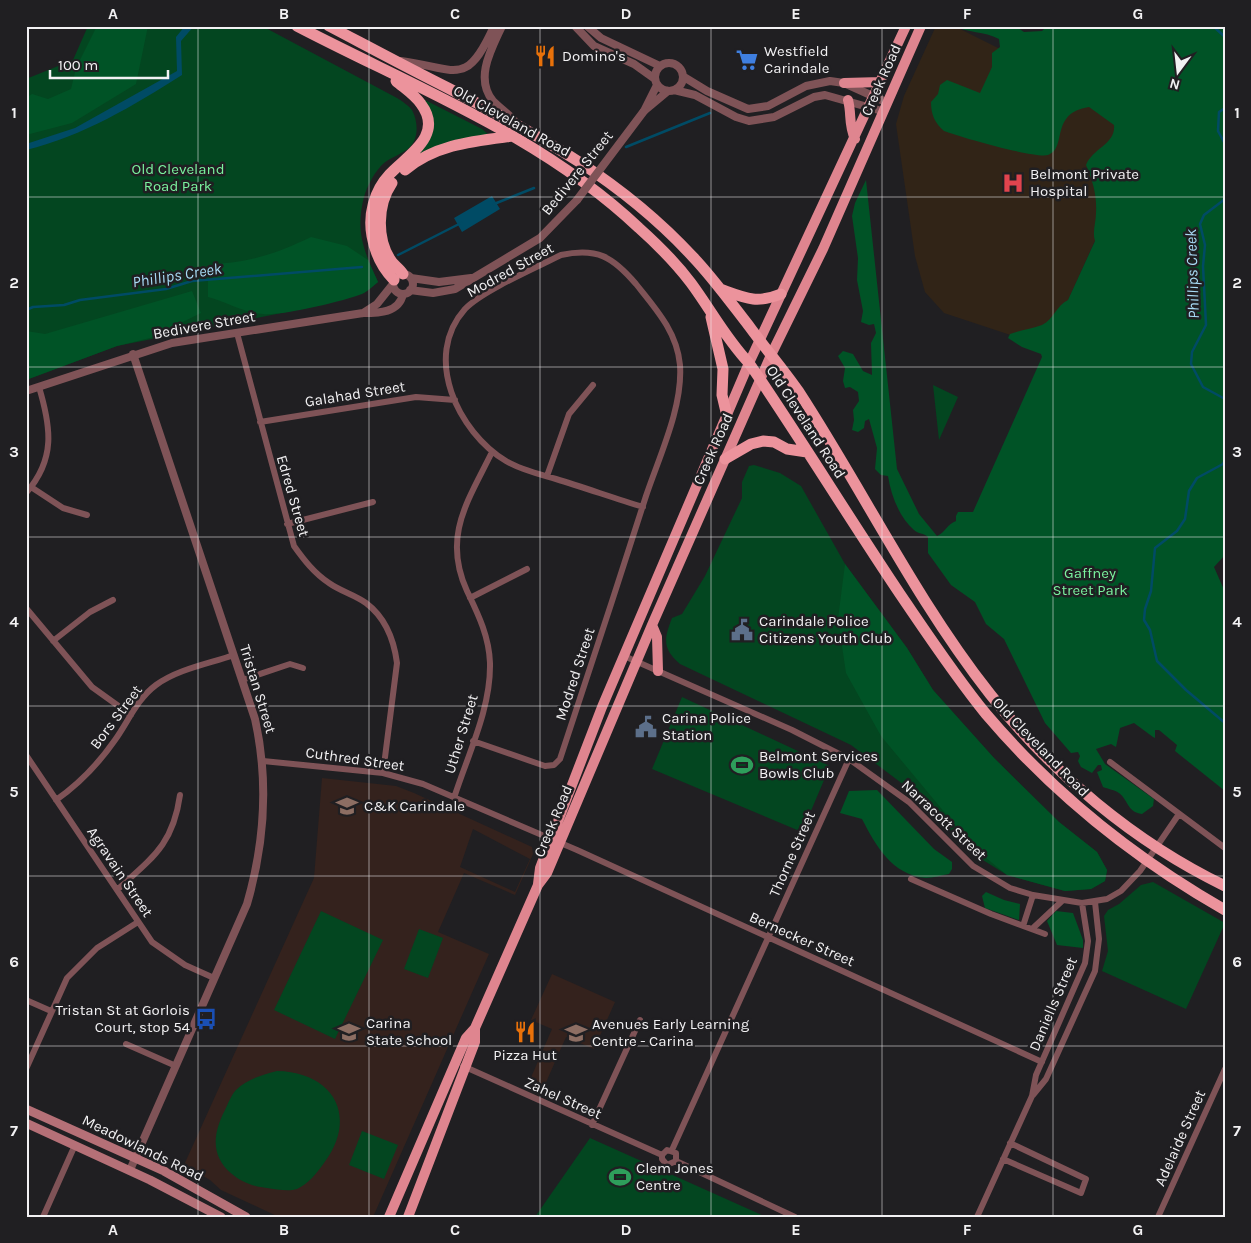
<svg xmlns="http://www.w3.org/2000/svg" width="1251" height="1243" viewBox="0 0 1251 1243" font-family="Karla,sans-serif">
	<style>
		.education { fill: #34221d; fill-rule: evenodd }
		.medical { fill: #312417 }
		.green { fill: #034620 }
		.forest { fill: #005326 }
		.water { fill: #004b65 }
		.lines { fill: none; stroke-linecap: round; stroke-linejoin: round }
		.stream { stroke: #004b65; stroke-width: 2.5 }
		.minor { stroke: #7f5357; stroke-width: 6 }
		.tertiary { stroke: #7f5357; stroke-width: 8 }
		.secondary { stroke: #b57077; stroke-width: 9 }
		.primary { stroke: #df858f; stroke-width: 10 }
		.trunk { stroke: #ec939c; stroke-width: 11 }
		.tertiary-bridge { stroke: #7f5357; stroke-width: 8 }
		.grid { fill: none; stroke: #f2f1f3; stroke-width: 1; stroke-opacity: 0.55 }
		.labels { text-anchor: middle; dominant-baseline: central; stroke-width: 5; stroke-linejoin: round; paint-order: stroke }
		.poi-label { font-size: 15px; fill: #f2f1f3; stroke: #201f22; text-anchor: start }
		.street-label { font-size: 15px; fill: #f2f1f3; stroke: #201f22 }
		.park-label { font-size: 15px; fill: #7bf39f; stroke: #201f22 }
		.water-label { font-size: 16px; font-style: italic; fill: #a7daf4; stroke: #201f22 }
		.neatline { fill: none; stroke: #f2f1f3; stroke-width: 2 }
		.grid-label { font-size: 16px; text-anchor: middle; font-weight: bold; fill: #f2f1f3 }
	</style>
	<rect width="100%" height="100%" fill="#201f22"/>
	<!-- education -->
	<path class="education" d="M322,778L396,786L414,793L532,847L533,854L515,895L464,873L438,932L489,954L373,1217H279L221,1190L210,1180L184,1165L314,878ZM473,829L530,859L515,892L460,867Z
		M552,974L615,1002L594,1049L566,1037L540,1096L526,1089L552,1029L531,1020Z"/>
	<!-- medical -->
	<path class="medical" d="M936,26H954L1148,123L1047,347L944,313L925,292L915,256L896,124L904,96Z"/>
	<!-- green -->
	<path class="green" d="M88,26H262L397,98C402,101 409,106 412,110C418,121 419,138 410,147C403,154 391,157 384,163C375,171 367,186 364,197C355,232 364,251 378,282L364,293L312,307L117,346L26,380V79L73,60Z
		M423,99L482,129L489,135L425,154L417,153L424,144Z
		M933,385L958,397L939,440Z
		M754,465L780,473L801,486L845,564L907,648L933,690L994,758L1059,822L1097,852L1107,870L1105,881L1091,889L1065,891L1007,875L970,852L920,797L851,745L680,664C662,648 664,639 672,618L682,614L705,576L742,498V482L749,466Z
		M682,697L830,766L802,832L652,769Z
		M1153,882L1225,923L1186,1009L1102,971L1108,951L1104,916L1108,910L1119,904L1141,885Z
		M321,911L383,940L335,1039L274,1010Z
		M419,929L443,938L428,978L404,969Z
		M277,1071C333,1072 359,1116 324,1163C317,1173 308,1184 297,1189C288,1192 276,1189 267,1188C255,1187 241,1182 232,1174C210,1156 213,1133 225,1110C228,1104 231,1095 236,1090C247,1079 262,1075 277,1071Z
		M362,1131L398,1145L384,1179L349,1165Z
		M590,1138L766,1217H535Z"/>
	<!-- forest -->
	<path class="forest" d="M97,26H148L136,84L72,123L26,135V98L32,94L48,99L71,89L76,68Z
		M953,26H1015L1024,32L1042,31L1047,26H1225V555L1214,567L1225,592V791L1175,751L1177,745L1159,730H1155V738L1153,737L1134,723L1120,728L1116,747L1111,744L1096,749L1105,764L1154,799L1153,806L1142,814C1127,812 1129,801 1119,793C1115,790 1108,789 1103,787L1097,772L1102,770L1101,765H1098L1092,773L1081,767L1078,761L1080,756L1078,752L1071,753L1045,723L1004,639L986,624L975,602L951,585L928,553V537C924,533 918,534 914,530C899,517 891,495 888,476L881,475L875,469L877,448L869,419L865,421L864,428L858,432L852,430L854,420L853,410L859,401L858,392L850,387L845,388L843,381L845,368L838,356L843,351L853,354L863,371L872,375L871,343L876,333L874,324L869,325L861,322L863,311L857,280L858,258L852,216L855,203L866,180L897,469L919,514L937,536C945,533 947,524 956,521V516L958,512H973L1042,357L1041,354L1022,347L1008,338L1010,334C1020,330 1032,329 1042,325C1054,319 1056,306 1068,300L1095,241C1092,232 1096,223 1096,213C1097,195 1093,182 1086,165C1093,148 1116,144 1114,125L1089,107C1049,113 1068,148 1048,155C1036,159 960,137 944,131C935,123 931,115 931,102L938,94L940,85L947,80L980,93L992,67V53L1000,47L999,39C984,31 968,33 953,26Z
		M311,237L347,246L368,260L378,282C373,286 368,291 362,294C344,301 282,316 263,314C244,313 227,302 208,297V273L215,264C254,261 275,254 311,237Z
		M192,291L201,313L150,338L117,346L26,380V331L45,334Z
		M845,564L907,648L933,690L994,758L1059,822L1097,852L1107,870L1105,881L1091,889L1065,891L1007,875L975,849L881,736L846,673L838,619Z
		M877,790L934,849L952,862V869L949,874C942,875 933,878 926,878C892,875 876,846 862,819L840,813L849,791Z
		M986,892L1004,900L1020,904L1019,920L985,908L982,896Z
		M1056,911L1073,913L1083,940V948L1057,945L1047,921Z"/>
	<!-- water -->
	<path class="water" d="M185,26H194L181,41L182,75C133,106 83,136 26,150V144L75,128L177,71L176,37Z
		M492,196L500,209L462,232L454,218Z"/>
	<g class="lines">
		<!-- stream -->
		<path class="stream" d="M1213,26L1225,37
			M1225,108L1219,112L1218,131L1225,144
			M626,147L710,113
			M1225,199L1204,215L1200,224L1205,245L1203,266L1206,325L1192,352L1191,364L1203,387L1225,399
			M494,204L534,188
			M398,255L461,223
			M26,310L33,307L64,305L80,300L166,289L192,281L362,267
			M1225,460L1223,464L1197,478L1189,491L1185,519L1177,531L1155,548L1151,591L1145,609L1144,620L1150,630L1157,661L1186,690L1225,723"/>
		<!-- minor -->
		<path class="minor" d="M237,333L294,546C304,560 314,573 329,583C340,591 355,595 366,603C386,618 394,640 397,663L383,773
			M260,422L416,397L455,400
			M547,476L569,414L593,385
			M31,487L63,508L87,515
			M26,493C56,459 51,427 39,387
			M287,524L373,502
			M470,598L527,569
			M26,608L92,687L131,715
			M53,641L90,612L113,600
			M624,656L792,730L849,759L909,802L973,866L1010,888L1033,895L1082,903L1107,899L1121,891L1140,871L1179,814
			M242,680L290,664L303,668
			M473,741L545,766L554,765L560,759C589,671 618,584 646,496C659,457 683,407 680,365C677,332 656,309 636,284C613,257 597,247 561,255C537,267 482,291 465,309C422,357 458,432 506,461C521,470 539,474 556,479C585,488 614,498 643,507
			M26,755L152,942L185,965L214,978
			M263,761L383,773L423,784L577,850L1042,1062
			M1110,762L1225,848
			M454,798C468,754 491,709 490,663C489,636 478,614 467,591C442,536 468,501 492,452
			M56,800C79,784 99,763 115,740C128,722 137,699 156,685C178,669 208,664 234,655
			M911,879L991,914L1045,934
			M117,890C152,858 173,845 180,795
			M1023,926L1033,895
			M1032,929L1062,901
			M26,1000L51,1011
			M126,1044L176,1066
			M463,1066L662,1155
			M26,1069L67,978L97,948L138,922
			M1033,1095L1046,1079L1095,971L1099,939L1095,902
			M592,1125L640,1020
			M672,1150L849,759
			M662,1155L667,1150L676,1153V1161
			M662,1155V1159L667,1165L676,1161
			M1003,1159L1081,1193L1086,1179L1010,1143
			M676,1161L795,1217
			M43,1217L75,1145
			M977,1217L1032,1096L1036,1075L1085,963L1088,941L1082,903
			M1158,1217L1225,1069"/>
		<!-- tertiary -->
		<path class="tertiary" d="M502,26C492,48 474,78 493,101C499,107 507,113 514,120
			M575,26L594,46L634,64L655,79
			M587,26L601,38L660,66
			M401,61C456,68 466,89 494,26
			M655 77a14 14 0 1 1 28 0a14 14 0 1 1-28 0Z
			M684,77L707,91L748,109L768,106L806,86L830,81L844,83L886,102
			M674,90L695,95L736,117L749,121L774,117L814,97L825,95L882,111
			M645,109L657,85
			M644,111L668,91
			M393 284a10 10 0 1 1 20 0a10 10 0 1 1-20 0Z
			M411,278L439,282L471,278
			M410,290L433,293L455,289L540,238L577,200
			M363,313L377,304L393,284
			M26,391L172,343L363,313C379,313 399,313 403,294
			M130,1170L247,904C265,842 269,782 255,719L133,354"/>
		<!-- secondary -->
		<path class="secondary" d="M26,1109L164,1171L246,1217
			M26,1123L150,1180L221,1217"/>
		<!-- primary -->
		<path class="primary" d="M844,83L881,82
			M848,100C852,115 848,123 855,139
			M652,625L657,637L658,671
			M538,884L540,868L602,707L749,363L906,26
			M389,1217L466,1038L475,1028L538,885L547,873L652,625L771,355L823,249L921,26
			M408,1217L475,1042V1028"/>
		<!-- trunk -->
		<path class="trunk" d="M297,26C414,87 542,136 639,228C658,245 676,263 691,283C711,310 726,339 749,363C801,439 849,518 900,594C928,635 955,676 986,714C1054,794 1134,858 1225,910
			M329,26C369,47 408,68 448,88C539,135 622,180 693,257C713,278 731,303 749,326C765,348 783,369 799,392C864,492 916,600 990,694C1052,773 1134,842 1225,886
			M405,170C436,144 475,141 513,136
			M392,183C377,205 376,240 392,262C395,266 400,269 403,274
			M394,280C382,268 375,253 372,236C368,215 374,191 389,175C406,156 445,136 421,104C415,95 404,88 396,81
			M720,289C745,298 756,304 781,294
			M711,317L723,369L722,395L727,416
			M725,459L751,444L763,441L774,442L787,449L807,452"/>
		<!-- tertiary-bridge -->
		<path class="tertiary-bridge" d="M577,200L644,111"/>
	</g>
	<!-- grid -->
	<path class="grid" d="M198,26V1217M369,26V1217M540,26V1217M711,26V1217M882,26V1217M1053,26V1217M26,197H1225M26,367H1225M26,537H1225M26,706H1225M26,876H1225M26,1046H1225"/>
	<!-- icons -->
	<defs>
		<g id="restaurant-bare" transform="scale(1.725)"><path d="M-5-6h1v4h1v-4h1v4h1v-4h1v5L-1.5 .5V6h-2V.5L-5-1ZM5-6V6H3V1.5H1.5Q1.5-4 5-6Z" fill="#e8710a" stroke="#201f22" stroke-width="2.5" paint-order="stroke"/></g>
		<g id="supermarket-bare" transform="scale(1.725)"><path d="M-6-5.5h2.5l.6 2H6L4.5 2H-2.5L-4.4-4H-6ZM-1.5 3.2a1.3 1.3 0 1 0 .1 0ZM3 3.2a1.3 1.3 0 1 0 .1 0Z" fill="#3f7fe0" stroke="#201f22" stroke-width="2.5" paint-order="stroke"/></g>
		<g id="hospital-bare" transform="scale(1.725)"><path d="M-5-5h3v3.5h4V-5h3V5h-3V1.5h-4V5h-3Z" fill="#e0444e" stroke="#201f22" stroke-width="2.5" paint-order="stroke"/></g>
		<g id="civic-bare" transform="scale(1.725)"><path d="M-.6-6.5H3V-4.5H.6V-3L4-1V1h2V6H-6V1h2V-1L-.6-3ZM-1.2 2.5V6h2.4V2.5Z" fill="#5c6f8a" stroke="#201f22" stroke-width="2.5" paint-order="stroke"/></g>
		<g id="stadium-bare" transform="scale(1.725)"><path d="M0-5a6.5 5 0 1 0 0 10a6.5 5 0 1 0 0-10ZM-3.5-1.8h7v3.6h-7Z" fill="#2e9e5b" stroke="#201f22" stroke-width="2.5" paint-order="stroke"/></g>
		<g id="school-bare" transform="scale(1.725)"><path d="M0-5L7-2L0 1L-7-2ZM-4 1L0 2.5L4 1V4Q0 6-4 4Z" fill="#8d6e63" stroke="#201f22" stroke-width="2.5" paint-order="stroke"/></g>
		<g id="bus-bare" transform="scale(1.725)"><path d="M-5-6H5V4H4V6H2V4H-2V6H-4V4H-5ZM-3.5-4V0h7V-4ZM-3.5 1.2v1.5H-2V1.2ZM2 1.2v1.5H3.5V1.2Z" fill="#1a4fb4" stroke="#201f22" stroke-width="2.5" paint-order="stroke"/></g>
	</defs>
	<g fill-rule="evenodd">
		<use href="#restaurant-bare" x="545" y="56"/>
		<use href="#supermarket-bare" x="747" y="60"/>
		<use href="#hospital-bare" x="1013" y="183"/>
		<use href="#civic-bare" x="742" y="630"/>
		<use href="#civic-bare" x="646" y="727"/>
		<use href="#stadium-bare" x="742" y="765"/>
		<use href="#school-bare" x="347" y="806"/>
		<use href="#bus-bare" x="206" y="1019"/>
		<use href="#school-bare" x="349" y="1032"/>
		<use href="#restaurant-bare" x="525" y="1032"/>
		<use href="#school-bare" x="576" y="1033"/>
		<use href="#stadium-bare" x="620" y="1177"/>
	</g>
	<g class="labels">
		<!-- poi labels -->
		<g class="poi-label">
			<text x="764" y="51">Westfield<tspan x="764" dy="17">Carindale</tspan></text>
			<text x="562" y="56">Domino's</text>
			<text x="1030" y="174">Belmont Private<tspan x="1030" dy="17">Hospital</tspan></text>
			<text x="759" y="621">Carindale Police<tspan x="759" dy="17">Citizens Youth Club</tspan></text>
			<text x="662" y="718">Carina Police<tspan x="662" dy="17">Station</tspan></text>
			<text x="759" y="756">Belmont Services<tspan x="759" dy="17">Bowls Club</tspan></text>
			<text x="364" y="806">C&amp;K Carindale</text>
			<text x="190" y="1010" text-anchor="end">Tristan St at Gorlois<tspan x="190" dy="17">Court, stop 54</tspan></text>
			<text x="366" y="1023">Carina<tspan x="366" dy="17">State School</tspan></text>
			<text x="592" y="1024">Avenues Early Learning<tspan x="592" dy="17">Centre - Carina</tspan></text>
			<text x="525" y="1055" text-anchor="middle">Pizza Hut</text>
			<text x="636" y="1168">Clem Jones<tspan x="636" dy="17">Centre</tspan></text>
		</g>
		<!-- street labels -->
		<g class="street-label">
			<text transform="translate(881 80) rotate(-66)">Creek Road</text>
			<text transform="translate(512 121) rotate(29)">Old Cleveland Road</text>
			<text transform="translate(577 173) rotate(-51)">Bedivere Street</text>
			<text transform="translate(510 270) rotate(-29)">Modred Street</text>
			<text transform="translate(204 325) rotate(-10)">Bedivere Street</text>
			<text transform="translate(355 394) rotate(-9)">Galahad Street</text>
			<text transform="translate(806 422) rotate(57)">Old Cleveland Road</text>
			<text transform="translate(713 449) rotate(-66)">Creek Road</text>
			<text transform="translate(293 496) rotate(74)">Edred Street</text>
			<text transform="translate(575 674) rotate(-72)">Modred Street</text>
			<text transform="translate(258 689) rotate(73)">Tristan Street</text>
			<text transform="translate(116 717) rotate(-53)">Bors Street</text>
			<text transform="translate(461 734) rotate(-73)">Uther Street</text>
			<text transform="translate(1041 747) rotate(46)">Old Cleveland Road</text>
			<text transform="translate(355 759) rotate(8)">Cuthred Street</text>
			<text transform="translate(944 820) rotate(43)">Narracott Street</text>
			<text transform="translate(553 821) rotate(-67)">Creek Road</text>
			<text transform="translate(792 854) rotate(-66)">Thorne Street</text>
			<text transform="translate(120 872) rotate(56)">Agravain Street</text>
			<text transform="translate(802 939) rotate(24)">Bernecker Street</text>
			<text transform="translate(1053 1004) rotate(-67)">Daniells Street</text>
			<text transform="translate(563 1098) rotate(24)">Zahel Street</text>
			<text transform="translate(1180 1138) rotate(-66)">Adelaide Street</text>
			<text transform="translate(143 1148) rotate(26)">Meadowlands Road</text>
		</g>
		<!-- park labels -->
		<g class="park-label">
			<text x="178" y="169">Old Cleveland<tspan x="178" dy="17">Road Park</tspan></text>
			<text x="1090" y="573">Gaffney<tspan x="1090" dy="17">Street Park</tspan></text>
		</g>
		<!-- water labels -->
		<g class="water-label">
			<text transform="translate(1192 274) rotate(-92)">Phillips Creek</text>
			<text transform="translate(177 275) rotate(-9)">Phillips Creek</text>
		</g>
	</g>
	<!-- border -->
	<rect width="1251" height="1243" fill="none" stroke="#201f22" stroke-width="55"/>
	<!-- north arrow -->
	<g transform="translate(1178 72) rotate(195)" stroke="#201f22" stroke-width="4" paint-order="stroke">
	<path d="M0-4L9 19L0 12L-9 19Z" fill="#f2f1f3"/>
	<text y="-8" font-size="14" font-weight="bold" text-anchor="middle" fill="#f2f1f3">N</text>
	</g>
	<!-- scale -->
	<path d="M50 70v8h118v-8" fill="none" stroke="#f2f1f3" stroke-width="2.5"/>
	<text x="58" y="70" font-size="15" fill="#f2f1f3" stroke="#201f22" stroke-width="4" paint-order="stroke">100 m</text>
	<rect x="28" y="28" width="1196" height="1188" class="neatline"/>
	<g class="grid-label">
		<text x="113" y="19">A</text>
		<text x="284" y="19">B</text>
		<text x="455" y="19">C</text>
		<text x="626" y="19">D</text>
		<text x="796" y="19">E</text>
		<text x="967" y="19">F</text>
		<text x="1138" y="19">G</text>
		<text x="14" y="118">1</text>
		<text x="1237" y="118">1</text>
		<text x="14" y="288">2</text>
		<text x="1237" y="288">2</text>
		<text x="14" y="457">3</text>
		<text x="1237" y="457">3</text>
		<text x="14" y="627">4</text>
		<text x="1237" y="627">4</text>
		<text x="14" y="797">5</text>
		<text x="1237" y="797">5</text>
		<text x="14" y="967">6</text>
		<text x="1237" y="967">6</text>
		<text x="14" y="1136">7</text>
		<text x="1237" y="1136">7</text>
		<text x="113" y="1235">A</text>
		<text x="284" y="1235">B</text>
		<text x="455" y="1235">C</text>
		<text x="626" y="1235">D</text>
		<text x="796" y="1235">E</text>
		<text x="967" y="1235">F</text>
		<text x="1138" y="1235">G</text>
	</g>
</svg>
